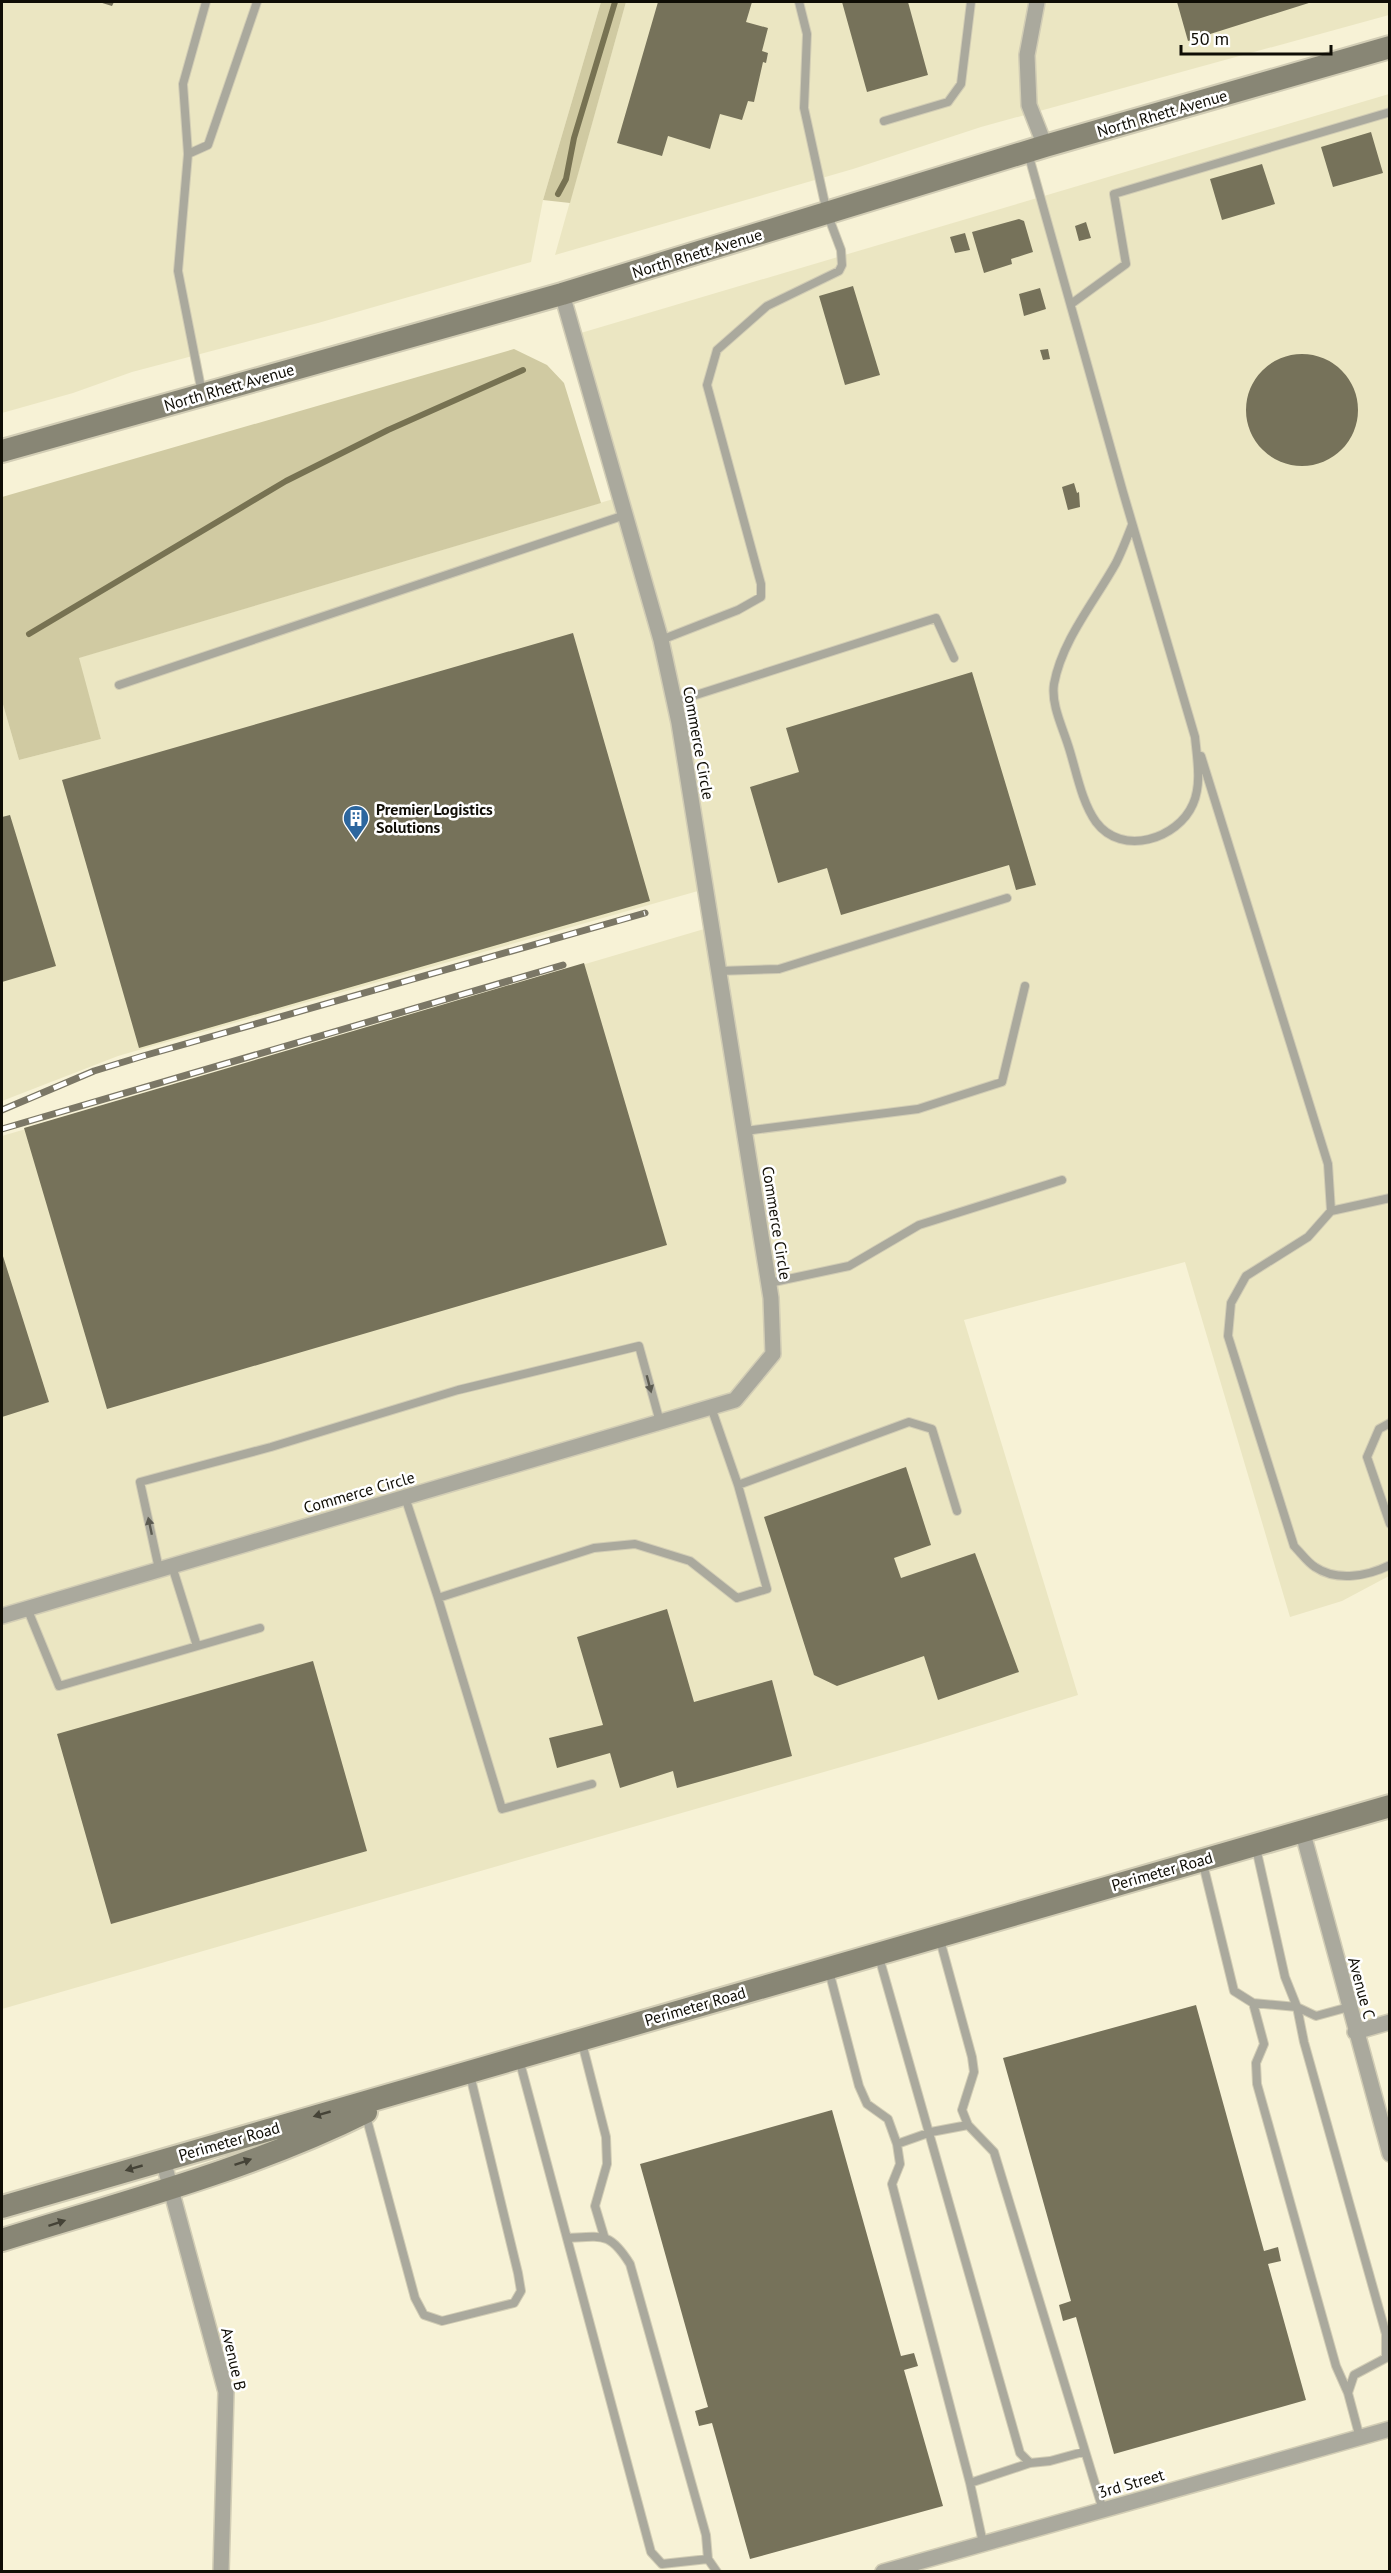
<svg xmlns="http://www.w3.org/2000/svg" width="1391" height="2573" viewBox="0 0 1391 2573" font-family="'PT Sans',sans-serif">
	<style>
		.built { fill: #ebe6c2 }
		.green { fill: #d0caa2 }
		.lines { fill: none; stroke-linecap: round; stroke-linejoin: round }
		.stream { stroke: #777252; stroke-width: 6 }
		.building { fill: #76725a }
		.lane-casing { stroke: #d2cdb5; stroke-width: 10 }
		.street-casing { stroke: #d2cdb5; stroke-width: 18 }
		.secondary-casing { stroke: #d2cdb5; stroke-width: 26 }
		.lane { stroke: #aaa99d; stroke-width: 8 }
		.street { stroke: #aaa99d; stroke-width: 15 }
		.secondary { stroke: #888675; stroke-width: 22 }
		.rail-casing { stroke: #7b7766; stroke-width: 7 }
		.rail { stroke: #fff; stroke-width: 4.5; stroke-dasharray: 14; stroke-linecap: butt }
		.oneway { fill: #5c5b51 }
		.oneway2 { fill: #454337 }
		.labels { text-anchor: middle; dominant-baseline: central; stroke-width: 5; stroke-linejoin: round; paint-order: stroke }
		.street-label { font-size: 16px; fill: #0f0d05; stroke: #fff }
		.poi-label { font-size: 16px; font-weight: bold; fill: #0f0d05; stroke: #fff; text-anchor: start }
	</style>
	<rect width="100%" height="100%" fill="#f7f2d6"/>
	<!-- built -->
	<path class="built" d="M2,2H601L543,200L531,262L318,323L132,372L73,393L2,413Z
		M626,2H1389V15L981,127L853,169L555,255Z
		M1389,94V1576L1342,1601L1290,1617L1185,1262L964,1320L1078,1695L921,1744L2,2009V1136L711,927L705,889L118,1056L2,1101V701L19,760L101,739L78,658L620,497L574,335Z"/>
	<!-- green -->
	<path class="green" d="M601,2H626L570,203L543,200Z
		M514,349L547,365L564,383L601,503L79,658L101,739L19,760L2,701V497Z"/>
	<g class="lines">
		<!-- stream -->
		<path class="stream" d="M558,194L566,179L574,138L615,2
			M29,634L286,481L388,430L523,370"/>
	</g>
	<!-- building -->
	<path class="building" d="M99,2H114L112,6Z
		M658,2H752L746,22L768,28L762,51L768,53L766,63L763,62L754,102L748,101L742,120L720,114L710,149L668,136L662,156L617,143Z
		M842,2H908L928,75L867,92Z
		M1177,2H1312L1188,41Z
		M1371,132L1383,173L1333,187L1321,147Z
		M1262,164L1275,204L1222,220L1210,179Z
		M1019,219L1024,221L1033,252L1011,259L1012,264L984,273L972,232Z
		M1086,222L1091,238L1079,241L1075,226Z
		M965,233L970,250L955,253L950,237Z
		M853,286L880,375L845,385L819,296Z
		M1040,288L1046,309L1024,316L1019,294Z
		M1048,349L1050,359L1043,360L1040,350Z
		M1246 410a56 56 0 1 1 112 0a56 56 0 1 1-112 0Z
		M1074,483L1077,493L1079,492L1080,507L1068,510L1062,487Z
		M573,633L650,901L139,1048L62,780Z
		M972,672L1036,885L1016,890L1009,865L841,915L827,868L778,883L750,787L799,772L786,728Z
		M10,815L56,966L2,982V817Z
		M584,963L667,1245L107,1409L24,1128Z
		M2,1253L49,1402L2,1417Z
		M906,1467L931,1545L894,1558L901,1578L975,1553L1019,1672L938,1700L924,1656L837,1686L814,1675L764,1517Z
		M667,1609L694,1702L772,1680L792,1756L677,1788L673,1771L620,1788L610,1753L557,1768L549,1738L603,1725L577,1637Z
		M313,1661L367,1851L111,1924L57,1734Z
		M1196,2005L1264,2251L1278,2247L1281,2261L1268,2264L1306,2400L1114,2454L1076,2317L1063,2321L1059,2305L1071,2301L1003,2058Z
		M832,2110L901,2356L914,2353L918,2366L904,2370L943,2506L750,2559L712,2423L699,2426L695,2411L708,2407L640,2164Z"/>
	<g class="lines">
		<!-- lane casing -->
		<g class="lane-casing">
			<path id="lane" d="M884,121L948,102L961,84L971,2
				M1028,153L1123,492L1195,737C1197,758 1202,784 1193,804C1178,839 1122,857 1096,822C1081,801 1076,769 1068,745C1062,726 1051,704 1054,684C1062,640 1095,601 1116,563C1122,551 1127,538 1132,525
				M188,154L208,145L257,2
				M1071,304L1126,264L1114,194L1390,112
				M202,393L178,271L188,154L183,84L206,2
				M661,640L738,610L761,597V584L707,385L717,350L767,306L839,271L842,265L841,250L827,213L804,108L807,34L799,2
				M119,685L625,515
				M674,702L936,618L954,658
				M1201,756L1328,1164L1331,1211L1308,1237L1246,1276L1231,1303L1228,1336L1294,1546C1301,1553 1307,1562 1315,1567C1337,1582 1368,1576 1390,1565
				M719,971L779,969L1007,898
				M745,1131L918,1109L1002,1082L1025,986
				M1331,1211L1390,1198
				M769,1283L849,1266L919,1225L1062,1180
				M711,1407L738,1485L909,1422L932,1429L957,1511
				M1390,1423L1379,1429L1367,1457L1390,1524
				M405,1497L438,1598L594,1548L635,1544L690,1561L737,1598L767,1589L738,1485
				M172,1566L197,1646
				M159,1569L140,1482L271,1447L458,1390L639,1346L660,1422
				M438,1598L502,1809L592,1784
				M27,1608L59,1686L260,1628
				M1256,1848L1285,1977L1297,2007L1316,2016L1349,2007
				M1203,1864L1234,1991L1253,2003L1297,2007L1304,2042L1386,2334V2358L1354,2375L1348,2393L1360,2438
				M940,1940L972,2057L974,2072L962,2110L968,2125L994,2152L1103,2510
				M879,1957L1020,2453L1030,2463L1050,2461L1083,2452
				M829,1971L859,2086L867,2104L888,2119L897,2144L900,2164L892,2184L970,2483L983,2543
				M1253,2003L1264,2044L1256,2063L1257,2084L1336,2366L1348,2393
				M582,2043L606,2137L607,2164L595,2206L604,2236
				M519,2059L651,2552L662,2564L708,2559L717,2572
				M366,2116L415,2298L424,2315L442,2321L514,2303L521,2291L518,2273L470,2075
				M897,2144L931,2132L968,2125
				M567,2238C603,2236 610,2232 630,2264L706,2535L708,2559
				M970,2483L1030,2463"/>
		</g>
		<!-- street casing -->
		<g class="street-casing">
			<path id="street" d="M1037,2L1027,55L1029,105L1045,146
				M2,1616L735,1400L773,1354L771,1298L679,723L661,640L562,294
				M1302,1830L1390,2154
				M1355,2032L1390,2022
				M163,2160L226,2392L221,2572
				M883,2572L1390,2429"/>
		</g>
		<!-- secondary casing -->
		<g class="secondary-casing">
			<path id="secondary" d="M2,451L562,294L1045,146L1390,47
				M2,2207L1390,1806
				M2,2240C123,2202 252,2169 366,2112"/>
		</g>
		<!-- lane -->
		<use href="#lane" class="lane"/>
		<!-- street -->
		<use href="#street" class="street"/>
		<!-- secondary -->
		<use href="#secondary" class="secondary"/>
		<!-- rail casing -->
		<g class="rail-casing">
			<path id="rail" d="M2,1110L94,1071L143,1056L645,913
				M2,1129L563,965"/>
		</g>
		<!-- rail -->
		<use href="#rail" class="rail"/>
	</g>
	<!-- one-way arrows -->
	<defs><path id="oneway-solid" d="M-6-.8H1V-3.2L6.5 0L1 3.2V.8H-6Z" transform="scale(1.5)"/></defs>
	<g class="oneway">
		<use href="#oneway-solid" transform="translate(649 1384) rotate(75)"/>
		<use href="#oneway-solid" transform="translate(150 1526) rotate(-102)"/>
	</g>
	<g class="oneway2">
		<use href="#oneway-solid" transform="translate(322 2114) rotate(164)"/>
		<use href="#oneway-solid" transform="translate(243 2162) rotate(-19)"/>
		<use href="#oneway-solid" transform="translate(134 2168) rotate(164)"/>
		<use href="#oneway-solid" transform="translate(57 2223) rotate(-18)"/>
	</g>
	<!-- icons -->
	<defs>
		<g id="building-pin" transform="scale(1.35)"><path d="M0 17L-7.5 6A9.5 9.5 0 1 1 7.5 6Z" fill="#2c669e" stroke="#fff"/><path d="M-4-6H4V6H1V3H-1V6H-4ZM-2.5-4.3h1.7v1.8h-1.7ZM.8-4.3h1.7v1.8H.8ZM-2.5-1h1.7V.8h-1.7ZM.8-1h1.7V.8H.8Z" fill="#fff"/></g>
	</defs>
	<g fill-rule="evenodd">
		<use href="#building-pin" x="356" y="818"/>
	</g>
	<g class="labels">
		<!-- street labels -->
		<g class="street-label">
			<text transform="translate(1162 113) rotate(-16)">North Rhett Avenue</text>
			<text transform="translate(697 253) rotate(-17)">North Rhett Avenue</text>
			<text transform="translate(229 387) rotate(-16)">North Rhett Avenue</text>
			<text transform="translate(699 743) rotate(80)">Commerce Circle</text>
			<text transform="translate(777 1223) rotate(81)">Commerce Circle</text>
			<text transform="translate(359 1492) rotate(-16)">Commerce Circle</text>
			<text transform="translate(1162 1871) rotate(-16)">Perimeter Road</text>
			<text transform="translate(1362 1988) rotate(75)">Avenue C</text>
			<text transform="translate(695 2006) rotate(-16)">Perimeter Road</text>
			<text transform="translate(229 2141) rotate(-16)">Perimeter Road</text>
			<text transform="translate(234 2359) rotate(77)">Avenue B</text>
			<text transform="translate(1131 2483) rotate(-16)">3rd Street</text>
		</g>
		<!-- poi labels -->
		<g class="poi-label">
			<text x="376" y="809">Premier Logistics<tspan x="376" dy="18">Solutions</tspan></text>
		</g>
	</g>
	<!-- border -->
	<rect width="1391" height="2573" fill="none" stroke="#0f0d05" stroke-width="6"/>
	<!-- scale -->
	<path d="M1181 45v9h150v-9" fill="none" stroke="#0f0d05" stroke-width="3"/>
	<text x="1190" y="45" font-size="18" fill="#0f0d05" stroke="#ffffff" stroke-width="4.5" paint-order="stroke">50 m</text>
</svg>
